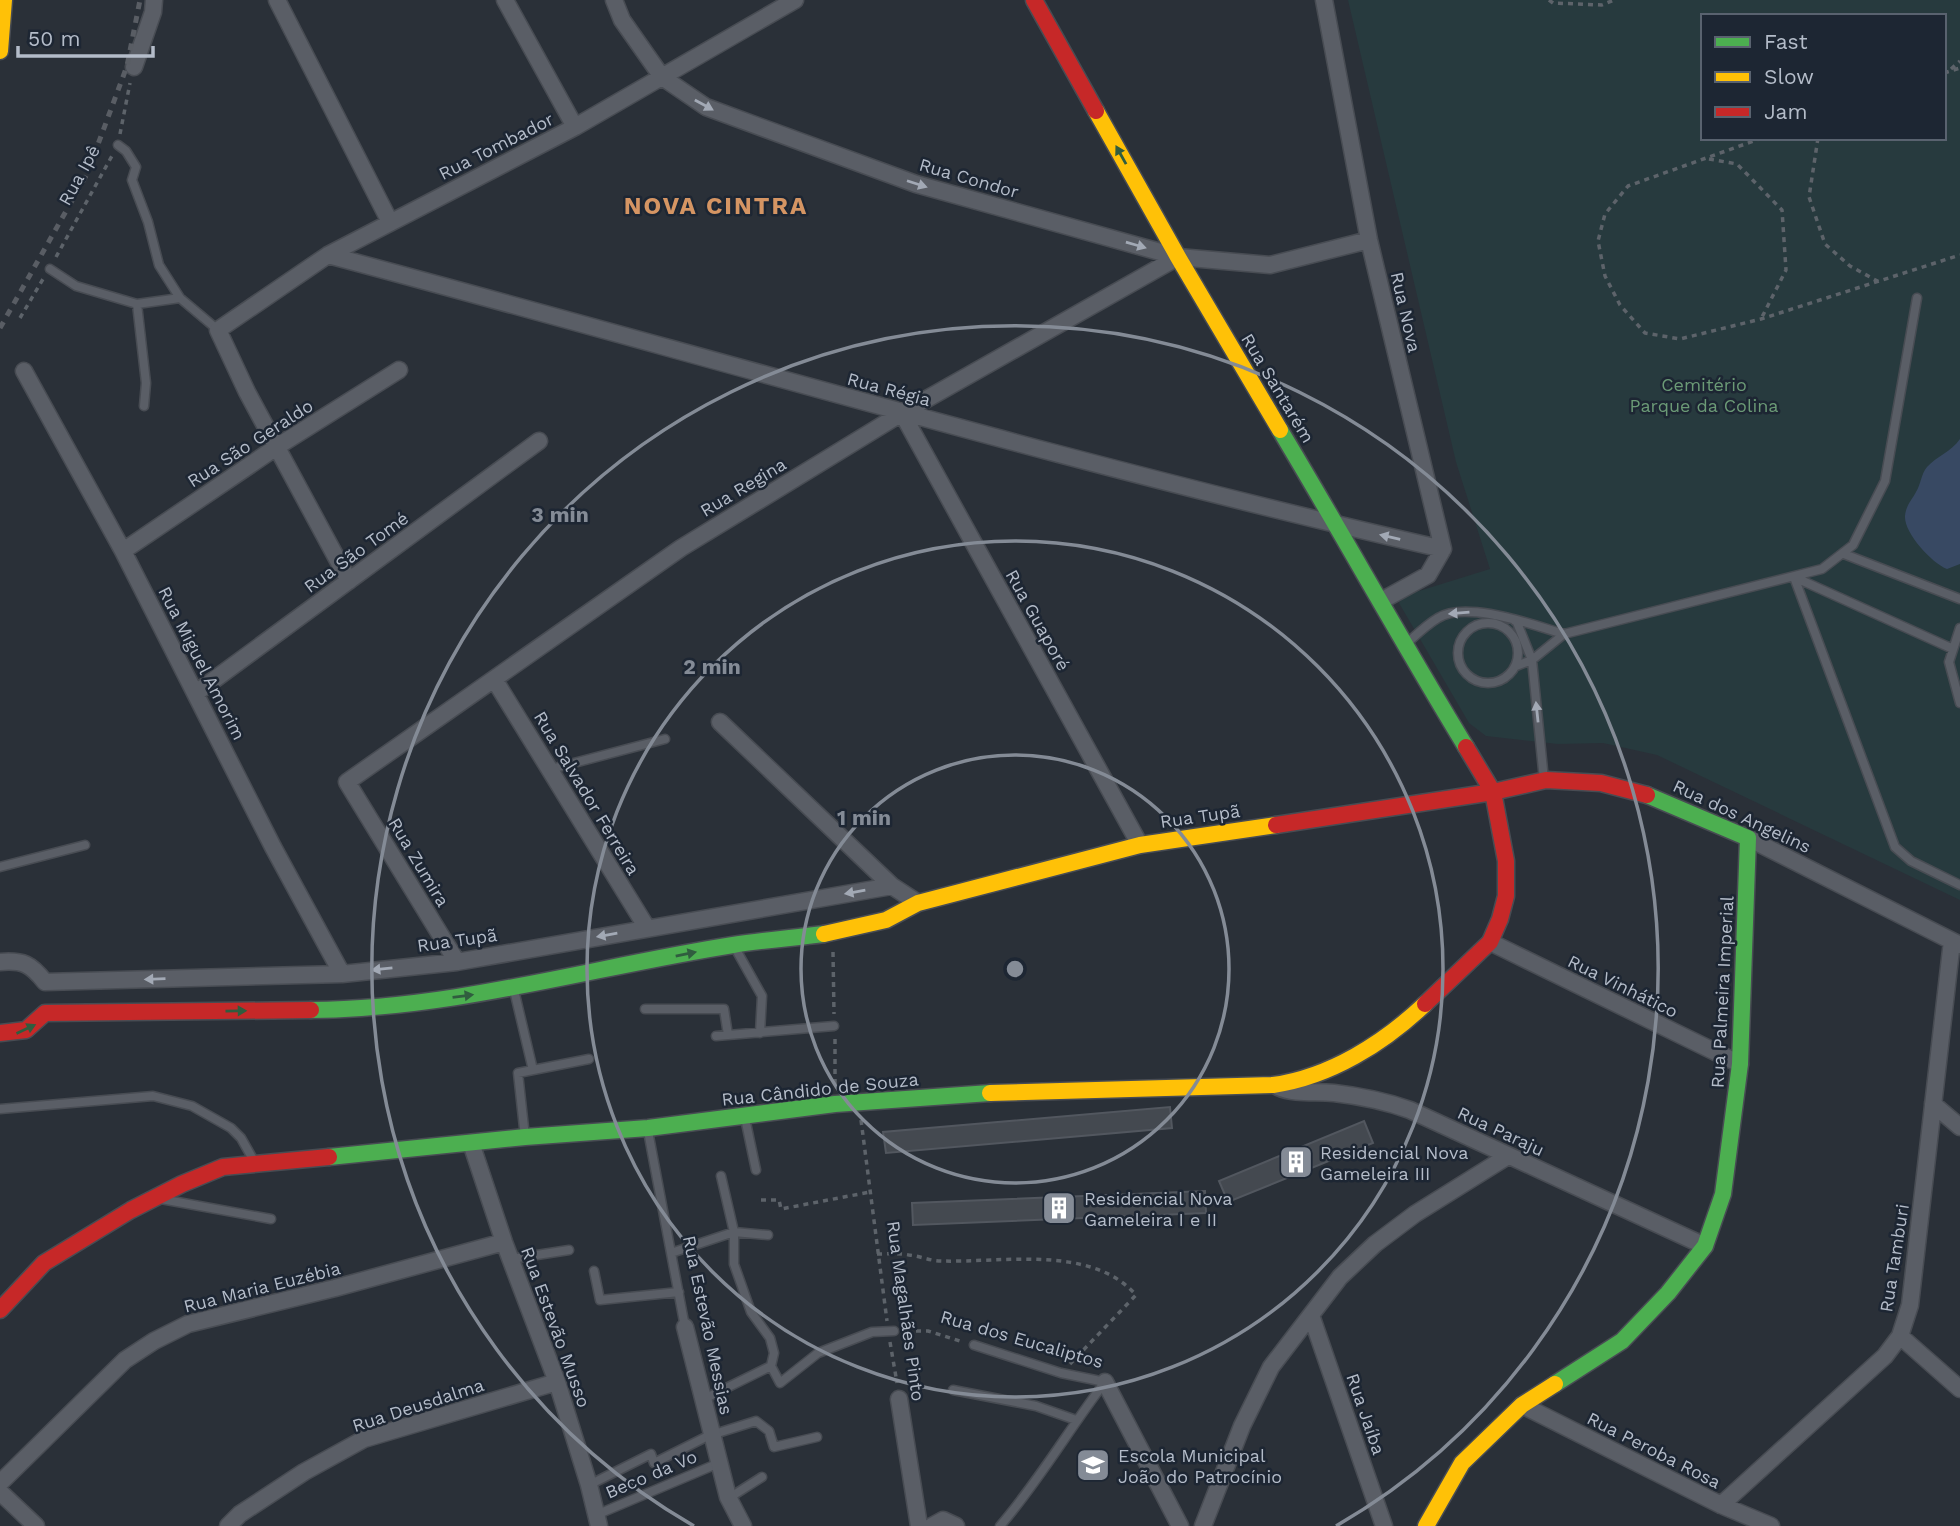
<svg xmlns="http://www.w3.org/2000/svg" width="1960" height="1526" viewBox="0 0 1960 1526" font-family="'Work Sans',sans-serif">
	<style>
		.green { fill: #273a3e; fill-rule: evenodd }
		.water { fill: #384963 }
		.building { fill: #444950; stroke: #52575f; stroke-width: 2 }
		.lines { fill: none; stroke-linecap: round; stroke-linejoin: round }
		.lane-casing { stroke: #484c53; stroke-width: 11 }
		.street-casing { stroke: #484c53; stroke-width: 19 }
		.fast-casing { stroke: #484c53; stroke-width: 19 }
		.slow-casing { stroke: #484c53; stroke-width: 19 }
		.jam-casing { stroke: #484c53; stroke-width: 19 }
		.path { stroke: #5d636a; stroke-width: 3.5; stroke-dasharray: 5 5; stroke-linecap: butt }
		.lane { stroke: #5a5e66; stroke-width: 8 }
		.street { stroke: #5a5e66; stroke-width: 16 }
		.fast { stroke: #4caf50; stroke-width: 16 }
		.slow { stroke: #ffc107; stroke-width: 16 }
		.jam { stroke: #c62828; stroke-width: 16 }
		.rail { stroke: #595d64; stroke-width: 5; stroke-dasharray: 7 7; stroke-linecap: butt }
		.oneway { fill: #a2a9b5 }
		.oneway2 { fill: #305d3f }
		.ring { fill: none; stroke: #848b96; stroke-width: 3.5 }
		.labels { text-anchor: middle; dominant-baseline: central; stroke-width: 5; stroke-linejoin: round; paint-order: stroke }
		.street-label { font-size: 18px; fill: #b4bcc9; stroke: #1d2633 }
		.park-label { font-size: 18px; fill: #6b9a76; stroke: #1d2633 }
		.poi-label { font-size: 18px; fill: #b4bcc9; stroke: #1d2633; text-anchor: start }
		.district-label { font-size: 24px; font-weight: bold; letter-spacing: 2px; fill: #d59563; stroke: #1d2633 }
		.centre { fill: #848b96; stroke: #1d2633; stroke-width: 3.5 }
		.ring-label { font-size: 21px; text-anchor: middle; font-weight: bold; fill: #848b96; stroke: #1d2633; stroke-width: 5; stroke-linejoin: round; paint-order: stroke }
	</style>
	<rect width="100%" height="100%" fill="#2a3038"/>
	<!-- green -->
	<path class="green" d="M1348,0H1960V900L1657,755L1603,743L1558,744L1486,736L1469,723L1399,603L1403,596L1490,569L1456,462ZM1703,16H1944V138H1703Z"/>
	<!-- water -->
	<path class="water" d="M1960,439V564L1947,569C1932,563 1904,533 1905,516C1906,505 1912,500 1916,492C1921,484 1921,474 1927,467C1937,456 1951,452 1960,439Z"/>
	<!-- building -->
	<path class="building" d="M1170,1107L1172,1128L886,1153L883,1132Z
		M1364,1121L1373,1143L1228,1202L1219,1181Z
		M1205,1191L1206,1213L913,1225L912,1203Z"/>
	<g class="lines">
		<!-- lane casing -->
		<g class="lane-casing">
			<path id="lane" d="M118,145L126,151L136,167L132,180L148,222L159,265L180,298
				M50,269L76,286L137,304L180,298L218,330
				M137,304L146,383L144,406
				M1844,554L1960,599
				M1794,577L1895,847L1911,861L1960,885
				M1794,577L1953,649
				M1515,621L1516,620L1532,660L1544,780
				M1458 653a30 30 0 1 1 60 0a30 30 0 1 1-60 0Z
				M1960,628L1949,662L1960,703
				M1564,634L1822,569L1853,545L1885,481L1917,298
				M1405,645C1415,636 1426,625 1438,618C1466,600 1533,625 1564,634L1532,660L1516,666
				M551,769L665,739
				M0,867L85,845
				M734,946L762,996L760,1033
				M514,990L533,1070L518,1073L525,1137
				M645,1009H724L728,1035
				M716,1036L834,1026
				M533,1070L589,1059
				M0,1109L153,1096L192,1106L231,1128L241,1138L254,1161
				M745,1118L756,1170
				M648,1131L685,1327
				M161,1199L271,1219
				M671,1253L734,1232L768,1235
				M511,1259L569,1250
				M594,1271L600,1300L679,1292
				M974,1345L1061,1373L1105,1382C1069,1429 1039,1481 1000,1526
				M771,1366L780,1383L818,1353L872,1332L894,1331
				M953,1390L1036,1406L1076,1420
				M704,1399L771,1366L774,1353L770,1338L751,1312L734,1264V1232L721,1176
				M589,1485L651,1454L654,1463L708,1436L756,1421L769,1431L774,1447L817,1437
				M729,1498L762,1477
				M596,1515L719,1463"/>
		</g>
		<!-- street casing -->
		<g class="street-casing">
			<path id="street" d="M277,0L390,222
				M505,0L575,127
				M614,0L622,20L662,77L706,107L916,184L1178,257L1270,265L1369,240
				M1324,0L1369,240L1443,549L1428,575L1381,601
				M134,67L153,12L154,0
				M328,255C700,354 1068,464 1443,549
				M24,371L123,551L273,847L342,974
				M902,413L1140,845
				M123,551L278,446L399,370
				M349,581L247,392L218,330L328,255L575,127L795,0
				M494,679L647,928
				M196,693L539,441
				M720,722L892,886
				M1748,838L1960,945
				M1490,942L1740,1064
				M0,962C23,960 31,964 45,982L342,974L457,962L892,886L918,903
				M457,962L347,782L681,548L902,413L1178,257
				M1278,1087C1296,1095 1315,1091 1334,1093C1360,1096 1385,1101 1410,1110L1705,1246
				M1933,1104L1960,1127
				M471,1143L504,1242L557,1382L589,1485L599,1526
				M1311,1315L1384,1526
				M685,1327L728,1497L743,1526
				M1900,1336L1960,1389
				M1105,1382L1180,1526
				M899,1399L919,1526
				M1522,1405L1721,1505L1771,1526
				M0,1483L125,1360L154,1341L188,1324L335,1288L504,1242
				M0,1492L36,1526
				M1721,1505L1885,1356L1900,1336L1910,1305L1952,941
				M228,1526L240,1514L304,1472L364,1439L557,1382
				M932,1526L943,1520L956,1526
				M1203,1526L1242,1426L1271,1367L1340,1277L1375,1244L1415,1214L1508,1156"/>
		</g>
		<!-- fast casing -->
		<g class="fast-casing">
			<path id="fast" d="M1280,430C1343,535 1402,642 1466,747
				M311,1010C454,1009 593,967 733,945C763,940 794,938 824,934
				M329,1157L525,1137L648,1128L835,1104L990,1093
				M1555,1384L1622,1341L1668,1293L1705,1246L1723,1194L1740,1064L1748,838L1647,795"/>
		</g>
		<!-- slow casing -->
		<g class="slow-casing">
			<path id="slow" d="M0,51L4,0
				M1096,111L1178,257L1280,430
				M824,934L886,920L918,903L1140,845L1276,825
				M990,1093L1273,1085C1330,1077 1384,1043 1425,1004
				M1426,1526L1462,1463L1522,1405L1555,1384"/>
		</g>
		<!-- jam casing -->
		<g class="jam-casing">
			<path id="jam" d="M1034,0L1096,111
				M1276,825L1493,792L1546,780L1601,783L1647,795
				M1425,1004L1490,942L1500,919L1506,896V861L1493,792L1466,747
				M0,1033L26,1030L45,1013L311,1010
				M0,1310L44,1263L131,1210L182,1184L223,1167L329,1157"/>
		</g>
		<!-- path -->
		<path class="path" d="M1549,0L1553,3L1602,5L1614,0
			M1951,69L1960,61
			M1944,73L1960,68
			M120,134L130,83
			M1762,138L1628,186L1605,214L1598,241L1605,276L1620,305L1645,333L1680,339L1761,319L1960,255
			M1818,138L1809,197L1825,244L1850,266L1879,282
			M1709,159L1737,164L1782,210L1786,270L1761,319
			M56,257L113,154
			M20,318L43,279
			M833,952L834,1014
			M835,1039V1087
			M861,1120L887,1321
			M761,1200H779L781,1209L870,1192
			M877,1254C888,1254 899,1253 909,1255C920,1256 930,1261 941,1261C1001,1263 1091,1244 1136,1295L1070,1364
			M906,1331H928L963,1342
			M890,1342L897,1383"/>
		<!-- lane -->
		<use href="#lane" class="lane"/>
		<!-- street -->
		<use href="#street" class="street"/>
		<!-- fast -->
		<use href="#fast" class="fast"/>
		<!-- slow -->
		<use href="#slow" class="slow"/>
		<!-- jam -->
		<use href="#jam" class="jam"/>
		<!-- rail -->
		<path class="rail" d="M0,328L87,174L127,66L140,0"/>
	</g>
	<!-- one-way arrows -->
	<defs><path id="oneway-solid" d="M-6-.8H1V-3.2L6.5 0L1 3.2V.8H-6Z" transform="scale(1.75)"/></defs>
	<g class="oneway">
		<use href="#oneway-solid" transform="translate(704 105) rotate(29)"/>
		<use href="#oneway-solid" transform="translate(917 184) rotate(18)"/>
		<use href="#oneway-solid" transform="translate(1136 245) rotate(16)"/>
		<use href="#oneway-solid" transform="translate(1390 537) rotate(-167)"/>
		<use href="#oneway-solid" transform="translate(1459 613) rotate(175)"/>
		<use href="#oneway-solid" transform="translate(1537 712) rotate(-96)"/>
		<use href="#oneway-solid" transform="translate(855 892) rotate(170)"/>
		<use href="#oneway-solid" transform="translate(607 935) rotate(170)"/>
		<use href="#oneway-solid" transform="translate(382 969) rotate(174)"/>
		<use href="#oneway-solid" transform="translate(155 979) rotate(178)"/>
	</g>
	<g class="oneway2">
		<use href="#oneway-solid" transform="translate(1121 155) rotate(-119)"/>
		<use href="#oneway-solid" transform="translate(686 954) rotate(-11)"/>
		<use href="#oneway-solid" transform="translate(463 996) rotate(-7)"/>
		<use href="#oneway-solid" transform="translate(236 1011) rotate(-1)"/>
		<use href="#oneway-solid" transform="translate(26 1029) rotate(-25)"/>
	</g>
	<!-- distance rings -->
	<g class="ring">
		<circle cx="1015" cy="969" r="214"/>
		<circle cx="1015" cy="969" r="428"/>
		<path d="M694 1526A643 643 0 1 1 1336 1526"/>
	</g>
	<!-- icons -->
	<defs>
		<g id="building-square" transform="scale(1.75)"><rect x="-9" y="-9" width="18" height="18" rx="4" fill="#848b96" stroke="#1d2633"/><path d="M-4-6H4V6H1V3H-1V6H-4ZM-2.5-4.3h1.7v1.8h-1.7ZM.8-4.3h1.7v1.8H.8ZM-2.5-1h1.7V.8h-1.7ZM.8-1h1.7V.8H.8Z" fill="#fff"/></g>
		<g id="school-square" transform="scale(1.75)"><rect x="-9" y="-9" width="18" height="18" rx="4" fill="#848b96" stroke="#1d2633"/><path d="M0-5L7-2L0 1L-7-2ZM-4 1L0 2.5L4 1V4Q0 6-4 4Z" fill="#fff"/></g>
	</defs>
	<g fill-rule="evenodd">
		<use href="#building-square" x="1296" y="1162"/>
		<use href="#building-square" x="1059" y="1208"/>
		<use href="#school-square" x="1093" y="1465"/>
	</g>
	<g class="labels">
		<!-- street labels -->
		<g class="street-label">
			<text transform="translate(496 146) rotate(-27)">Rua Tombador</text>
			<text transform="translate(79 175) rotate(-61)">Rua Ipê</text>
			<text transform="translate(969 178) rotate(16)">Rua Condor</text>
			<text transform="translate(1406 312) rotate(77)">Rua Nova</text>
			<text transform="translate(1278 388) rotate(59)">Rua Santarém</text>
			<text transform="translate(889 389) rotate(15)">Rua Régia</text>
			<text transform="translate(250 443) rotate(-33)">Rua São Geraldo</text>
			<text transform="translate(743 487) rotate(-31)">Rua Regina</text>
			<text transform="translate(356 552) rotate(-36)">Rua São Tomé</text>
			<text transform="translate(1038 620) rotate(61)">Rua Guaporé</text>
			<text transform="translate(202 663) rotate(63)">Rua Miguel Amorim</text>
			<text transform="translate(587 793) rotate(59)">Rua Salvador Ferreira</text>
			<text transform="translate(1200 816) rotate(-8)">Rua Tupã</text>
			<text transform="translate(1742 816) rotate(25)">Rua dos Angelins</text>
			<text transform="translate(419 862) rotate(59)">Rua Zumira</text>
			<text transform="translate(457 940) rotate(-8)">Rua Tupã</text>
			<text transform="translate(1623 986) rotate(26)">Rua Vinhático</text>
			<text transform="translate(1722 992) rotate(-87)">Rua Palmeira Imperial</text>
			<text transform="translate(820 1089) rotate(-6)">Rua Cândido de Souza</text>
			<text transform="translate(1501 1131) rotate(25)">Rua Paraju</text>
			<text transform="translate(1894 1258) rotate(-81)">Rua Tamburi</text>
			<text transform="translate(262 1287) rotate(-14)">Rua Maria Euzébia</text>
			<text transform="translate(906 1311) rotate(82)">Rua Magalhães Pinto</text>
			<text transform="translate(708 1325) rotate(78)">Rua Estevão Messias</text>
			<text transform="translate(556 1327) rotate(70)">Rua Estevão Musso</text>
			<text transform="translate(1022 1339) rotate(16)">Rua dos Eucaliptos</text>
			<text transform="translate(418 1405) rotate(-18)">Rua Deusdalma</text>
			<text transform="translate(1366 1414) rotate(71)">Rua Jaíba</text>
			<text transform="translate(1654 1450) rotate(27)">Rua Peroba Rosa</text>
			<text transform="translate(651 1474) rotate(-23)">Beco da Vo</text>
		</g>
		<!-- park labels -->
		<g class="park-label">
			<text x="1704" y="384">Cemitério<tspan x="1704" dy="21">Parque da Colina</tspan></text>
		</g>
		<!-- poi labels -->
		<g class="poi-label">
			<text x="1320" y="1152">Residencial Nova<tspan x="1320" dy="21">Gameleira III</tspan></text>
			<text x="1084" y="1198">Residencial Nova<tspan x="1084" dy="21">Gameleira I e II</tspan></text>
			<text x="1118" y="1455">Escola Municipal<tspan x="1118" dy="21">João do Patrocínio</tspan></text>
		</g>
		<!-- district labels -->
		<g class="district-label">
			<text x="716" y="206">NOVA CINTRA</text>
		</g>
	</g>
	<circle cx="1015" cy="969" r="10" class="centre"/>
	<g class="ring-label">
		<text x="560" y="522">3 min</text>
		<text x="712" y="674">2 min</text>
		<text x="864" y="825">1 min</text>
	</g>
	<!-- legend -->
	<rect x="1701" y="14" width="245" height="126" fill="#1d2633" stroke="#59626f" stroke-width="2"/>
	<rect x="1715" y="37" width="35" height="10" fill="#4caf50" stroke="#59626f" stroke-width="2"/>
	<text x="1764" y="49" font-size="21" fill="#b4bcc9">Fast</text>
	<rect x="1715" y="72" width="35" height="10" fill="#ffc107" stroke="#59626f" stroke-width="2"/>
	<text x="1764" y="84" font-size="21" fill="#b4bcc9">Slow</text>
	<rect x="1715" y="107" width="35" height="10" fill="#c62828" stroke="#59626f" stroke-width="2"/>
	<text x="1764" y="119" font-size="21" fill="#b4bcc9">Jam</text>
	<!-- scale -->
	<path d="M18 46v10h135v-10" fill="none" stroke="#b4bcc9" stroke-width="3.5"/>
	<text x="28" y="46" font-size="21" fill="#b4bcc9" stroke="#1d2633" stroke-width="5" paint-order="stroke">50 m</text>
</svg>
